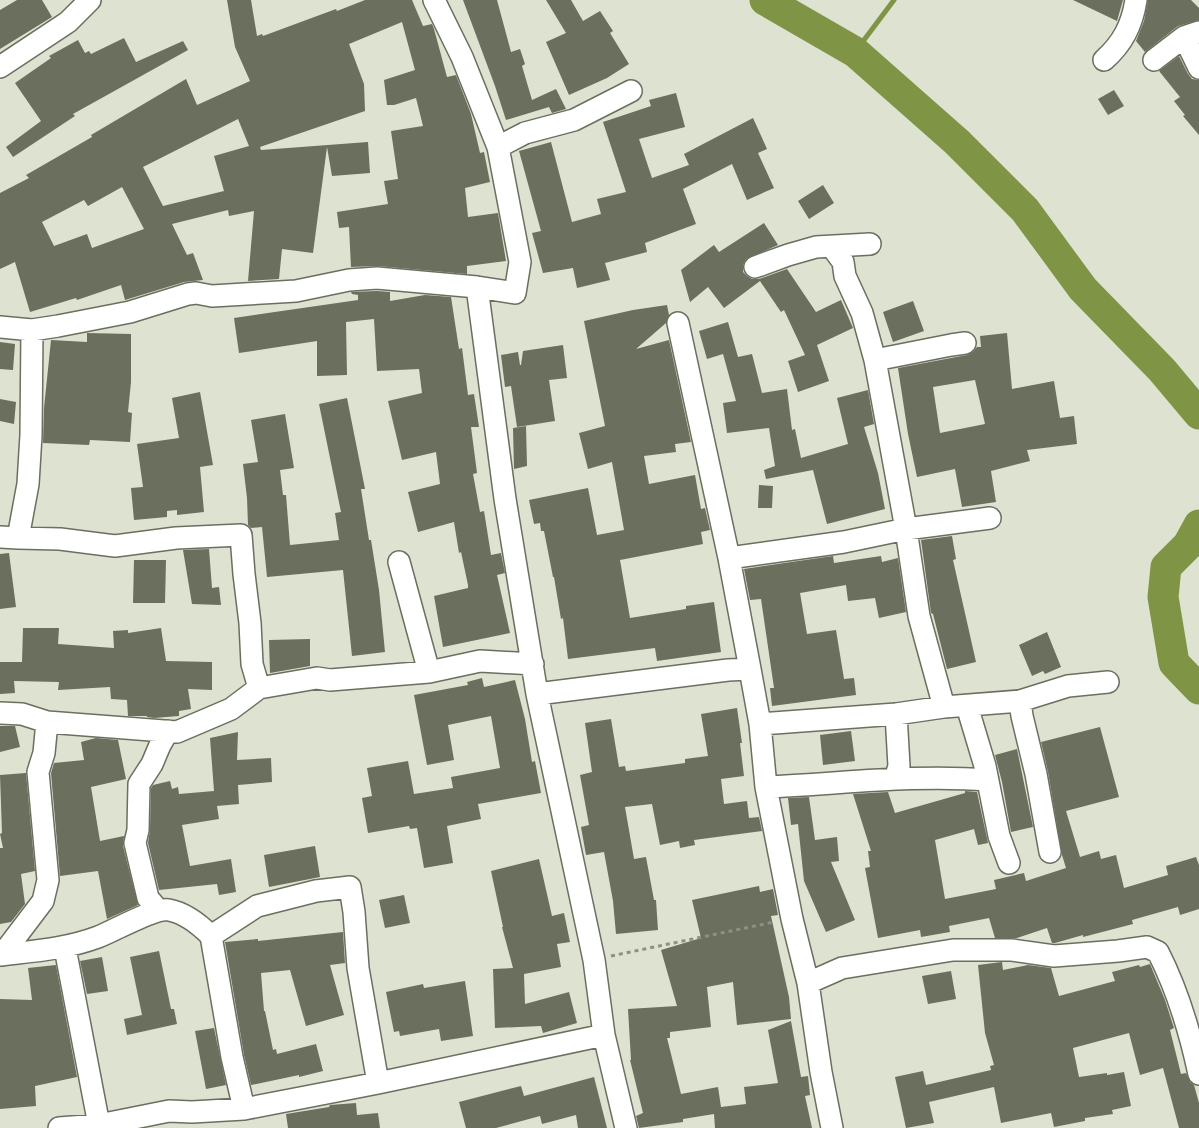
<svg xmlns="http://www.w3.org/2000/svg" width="1199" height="1128" viewBox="0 0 1199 1128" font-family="'Roboto Condensed',sans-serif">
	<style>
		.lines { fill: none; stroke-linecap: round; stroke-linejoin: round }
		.stream { stroke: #809445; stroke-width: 5 }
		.river { stroke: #809445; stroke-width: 31 }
		.building { fill: #6a6f5e; fill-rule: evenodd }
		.minor-casing { stroke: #6a6f5e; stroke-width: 24 }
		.path { stroke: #8d9184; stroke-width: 3; stroke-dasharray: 4 4; stroke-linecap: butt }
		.minor { stroke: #fff; stroke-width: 21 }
	</style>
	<rect width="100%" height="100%" fill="#dde3d0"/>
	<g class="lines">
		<!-- stream -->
		<path class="stream" d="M855,52L894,0"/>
		<!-- river -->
		<path class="river" d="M765,0L855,52L957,142L1025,210L1083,289L1162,370L1199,414
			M1199,525L1188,545L1166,567L1163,597L1174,663L1199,689"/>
	</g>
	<!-- building -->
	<path class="building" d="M17,0H42L52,17L0,49V10Z
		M227,0H251L257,36L262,34L263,36L336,9L337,11L365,0H412L423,26L432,24L434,29L447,77L456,75L471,114L480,153L484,152L490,182L465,188L468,217L498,213L506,261L467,266V274L378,266L351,267L349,227L339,228L337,212L388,204L384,181L398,179L391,131L423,126L416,98L394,105H387L384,80L415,70L402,22L349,44L364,84L365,111L260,147L261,150L368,142L370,173L332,176L327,147L313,253L282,249L279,279L248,281L254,211L229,216L228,210L172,224L187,255L193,253L203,280L184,282L125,300L121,285L77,300L76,298L30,312L15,262L0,269V193L29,178L26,175L92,137L91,135L186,79L197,105L250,81L235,47ZM238,119L249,146L214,156L224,191L163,206L143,167ZM122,187L144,229L92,248L87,234L54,246L42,222L84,200L88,206Z
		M463,0H497L511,52L520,49L525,64L522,66L532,100L556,89L566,109L552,113L549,107L506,120L495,86Z
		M546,0H571L583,21L600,11L613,31L610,33L629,64L607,78L569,95L546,42L566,33Z
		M1073,0H1123L1117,21Z
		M1148,0H1191L1199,8V20L1178,26L1145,52L1136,41L1144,21Z
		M124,38L136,62L183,41L188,50L73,114L75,116L13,157L6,147L41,121L15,83L51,58L49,56L78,40L85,53L89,51L91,54Z
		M1179,56L1188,74L1192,79L1199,80V135L1183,116L1185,115L1174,101L1180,97L1159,71Z
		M1114,90L1124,106L1108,115L1098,99Z
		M676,93L685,127L639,139L652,178L689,165L684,154L753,118L767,149L758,153L774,188L747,200L732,164L683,189L696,224L645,243L647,252L605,263L610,280L577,288L573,268L543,273L532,233L541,231L519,151L551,142L572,222L601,214L597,199L626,192L603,122L651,106L649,100Z
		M823,185L834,203L809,219L798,201Z
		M764,223L778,245L746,259L743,265V272L747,276L752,279H759L787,269L816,312L841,300L853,328L817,345L829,381L798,392L788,361L805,355L784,310L781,312L760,281L724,308L708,287L690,302L681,270L714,245L719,252Z
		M377,291L390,292V301L425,295L451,297L459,349L462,348L468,395L474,394L479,427H471L477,473L473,474L480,512L484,511L491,555L501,553L505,573L497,575L510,633L443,647L434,596L468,588V585L461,552L459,553L454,522L418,532L408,492L440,484L436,452L402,460L388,401L422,393L419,369L377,371L374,319L346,322L347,375L317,376V341L239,353L234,318L358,300V295L352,294L351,292Z
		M913,301L924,331L893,342L883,312Z
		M667,305L669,315L666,323L636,349L669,340L691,442L675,444L676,452L644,456L649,484L695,475L701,509L705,508L710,530L701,532L703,544L620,560L630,618L686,609V606L714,602L721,652L657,661L655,648L568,659L563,618L561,619L554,577H553L544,531H541L540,523L534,524L529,500L588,488L597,535L624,530L612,462L588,469L579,433L605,426L584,321L633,310Z
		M728,322L738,357L752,354L762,393L787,389L792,430L795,429L801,458L848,444L837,398L868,390L874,424L864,427L878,473L885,509L827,524L813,470L766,479L764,470L775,466L769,428L727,433L723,403L736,401L723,354L707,359L699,331Z
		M87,333L131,334V382L128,412L132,413L130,442L90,440L89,445L43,443L44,408L51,340L87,342Z
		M1007,333L1012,389L1054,381L1060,418L1074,416L1077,444L1027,450L1030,461L991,471L996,502L962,507L955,469L917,477L908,434L898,368L967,355L973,352L977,347H981L980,336ZM975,380L985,424L940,433L933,387Z
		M0,342L15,344L13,370L0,369Z
		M563,345L567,378L549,380L555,421L517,427L511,386L505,387L501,355L518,352L520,365H521L523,351Z
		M200,392L213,465L200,467L204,512L177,515V510L167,511V517L134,520L131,488L143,487L137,444L179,438L172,398Z
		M347,398L365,489H361L369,540H371L379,590L385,652L352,656L343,570L267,577L262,527L251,528L248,525L247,498L243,464L258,462L251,420L285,414L294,468L280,470L283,495H286L290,545L339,540L335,513L341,512L319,404Z
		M0,399L16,402L14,424L0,421Z
		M526,426L527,466L514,469L513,428Z
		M759,485L773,486L772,508H758Z
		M952,536L956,559L953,560L976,662L947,669L933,614L931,613L921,540Z
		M209,549L212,588L219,587L221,605L192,604L183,550Z
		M9,553L16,607L0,609V554Z
		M833,556L834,563L881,556L882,562L898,558L906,612L879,618L875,598L848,601L846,585L800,593L807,634L836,630L844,679L854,678L856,695L772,706L770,688H774L761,599L750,600L744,569Z
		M134,560H166L165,603H133Z
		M23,628H59L58,644L114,648L113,631L128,630V633L161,628L166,661L212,662V690L188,689L191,709L179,711V716L154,718L147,717V716H128L127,700L111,699L110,687L58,690L59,682L14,681L15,693L0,694V662H22Z
		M1047,632L1061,667L1045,674L1043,671L1032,676L1019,645Z
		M310,639V666L270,673L269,640Z
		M482,678L484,687L515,680L525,719L532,762L535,761L541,793L478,804L481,819L447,826L453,863L424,868L417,828L410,829L409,826L368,833L362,798L372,796L367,768L408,761L414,794L453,788L451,777L500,768L491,716L448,725L454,760L427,765L414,695L468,685L467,682Z
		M737,708L742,743H740L744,776L721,779L724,804L747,801L749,818L759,817L762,831L694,840L695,845L680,848L679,841L660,845L652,804L625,807L634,859L646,857L654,900H656L658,930L616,934L613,901L604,852L586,855L581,827L589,825L580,775L592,772L585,723L611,719L619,767L625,766L626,771L685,763V759L708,756L701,714Z
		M0,726H15L20,747L0,752Z
		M1100,727L1119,797L1066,811L1080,857L1099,851L1101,859L1116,855L1124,888L1168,875L1166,866L1196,857L1199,865V909L1180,915L1178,907L1132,920L1133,924L1083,937V935L1055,943H1052L1047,928L1017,938H995L989,918L949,926L950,932L921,937L920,930L878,938L865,868L870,867L868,851H871L853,794L888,792L895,813L965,793V791L977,792L988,843L978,845L974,829L935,840L945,899L996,889L994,880L1024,873L1026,881L1066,868L1062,855L1048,772L1041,742Z
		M851,731L855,761L823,765L820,735Z
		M238,732L237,760L271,758L272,782L238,785L239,804L217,806L219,819L182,825L190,866L231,859L236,892L219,895L217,884L159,890L148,843L150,830L151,788L153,785L170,781L172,789L178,787L179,794L214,791L210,738Z
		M96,738L118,740L126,779L91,787L100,841L124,836L123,846L138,905L107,919L98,871L60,876L51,773L54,763L84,760L81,742Z
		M1017,749L1033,827L1011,832L1002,782L995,755Z
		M26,773L35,871L21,874L25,904L11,922L0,924V848H3L0,834L2,833L0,775Z
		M809,797L815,840L837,837L839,861L831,862L855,920L826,932L804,881L798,824L791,825L788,798Z
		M315,846L320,877L269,887L264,855Z
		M539,859L552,916L564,913L570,942L557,944L561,967L524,974L525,1004L569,992L577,1023L543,1033L541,1026L495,1028L493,969L513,968L502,927H503L491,871Z
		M759,886L760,892L773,889L778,915L771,916L789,997L791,1019L737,1025L733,982L707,987L711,1027L670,1032V1038H667L681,1094L718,1087L721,1107L746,1104L744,1087L778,1083L768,1030L791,1021L801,1077L808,1076L810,1095L805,1096L812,1128H715L714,1114L683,1119V1122L639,1128L636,1116L643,1113L630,1060H631L628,1009L677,1006L661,950L701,938L692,900Z
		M404,895L410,923L385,928L379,900Z
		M343,932L345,963L330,965L344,1015L306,1026L290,970L261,973L264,1011H265L273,1050L276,1049L277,1054L316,1044L323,1071L299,1077V1075L251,1085L244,1055L225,942L258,939V941Z
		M159,951L171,1009H174L177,1024L127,1035L124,1019L142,1015L130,957Z
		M102,957L108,991L87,994L80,961Z
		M1002,962L1003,970L1028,965L1051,968L1059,996L1115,981L1112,972L1139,965L1140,967L1150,964L1165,1000L1174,1028L1170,1030L1181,1074L1186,1073L1190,1082L1194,1085L1199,1103V1128H1179L1163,1068L1140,1075L1129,1033L1073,1048L1079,1077L1107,1073V1075L1124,1072L1131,1106L1112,1110L1113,1114L1085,1118V1121L1054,1127L1051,1113L1001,1123L994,1087L929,1102L934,1123L906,1128L895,1077L923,1071L926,1085L991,1070L990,1066L994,1065L985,1033L978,965Z
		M56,965L77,1077L35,1086L36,1106L0,1109V999L32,1000L28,968Z
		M951,971L956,999L928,1004L922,976Z
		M465,981L473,1036L441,1041L439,1029L400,1036L399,1031L394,1032L386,992L423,984L424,988Z
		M214,1028L226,1085L206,1089L195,1031Z
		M594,1077L607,1128H578L576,1115L542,1124L540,1116L496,1128H466L459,1102L521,1086L524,1096Z
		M356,1103L357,1115L378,1113L380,1128H288L286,1114L329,1107L330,1105Z"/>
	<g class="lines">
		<!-- minor casing -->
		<g class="minor-casing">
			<path id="minor" d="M434,0L462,57L498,147L520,262L515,293L477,287L505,499L537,694L594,960L604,1035L626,1128
				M1184,37L1199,68
				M1104,60C1123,43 1132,25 1136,0
				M1154,60L1184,37L1199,32
				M0,67L68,22L90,0
				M498,147L525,133L574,120L631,91
				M832,247L843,262L845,276L862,313L875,360L906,529L919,616L944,707
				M755,267L788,255L816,247L870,244
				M678,323L729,558L750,669L760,724L766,787L792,919L808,983L821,1072L832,1128
				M0,327L32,330L58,326L130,312L188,294L196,293L212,296L296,291L349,280L377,278L477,287
				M875,360L951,345L965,343
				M0,537L18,538L28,484L31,435L32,330
				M18,538L60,539L115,546L176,538L241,535L244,574L250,623L252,664L259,688
				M729,558L844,542L906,529L990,518
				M399,562L429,672L480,661L533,664
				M537,694L728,670L750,669
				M1020,701L1022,716L1036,774L1050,852
				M967,706L985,766L999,836L1009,863
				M0,713L22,714L47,722L177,732L231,709L259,688L317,678L330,680L429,672
				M760,724L896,714L944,707L1020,701L1068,686L1108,682
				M895,779L899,766L896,714
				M766,787C840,784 914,774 988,780
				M158,910L148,898L135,843L138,830L139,784L152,764L160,745L168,731
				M211,936L257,906L316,891L350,887L354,912L358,968L378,1083
				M65,948L99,1125
				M0,955C34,951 66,949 98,937C114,931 155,907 169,910C185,913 200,925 211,936L232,1057L244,1109
				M2,955L43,901L48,880L38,772L44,753L47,722
				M808,983L842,968L953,950H1012L1054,956L1118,951L1147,947L1158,952C1177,989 1190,1032 1199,1074
				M59,1128L99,1125L169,1111L192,1112L244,1109L378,1083L604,1035"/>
		</g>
		<!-- path -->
		<path class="path" d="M611,956L774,922"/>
		<!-- minor -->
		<use href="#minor" class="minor"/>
	</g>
</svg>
